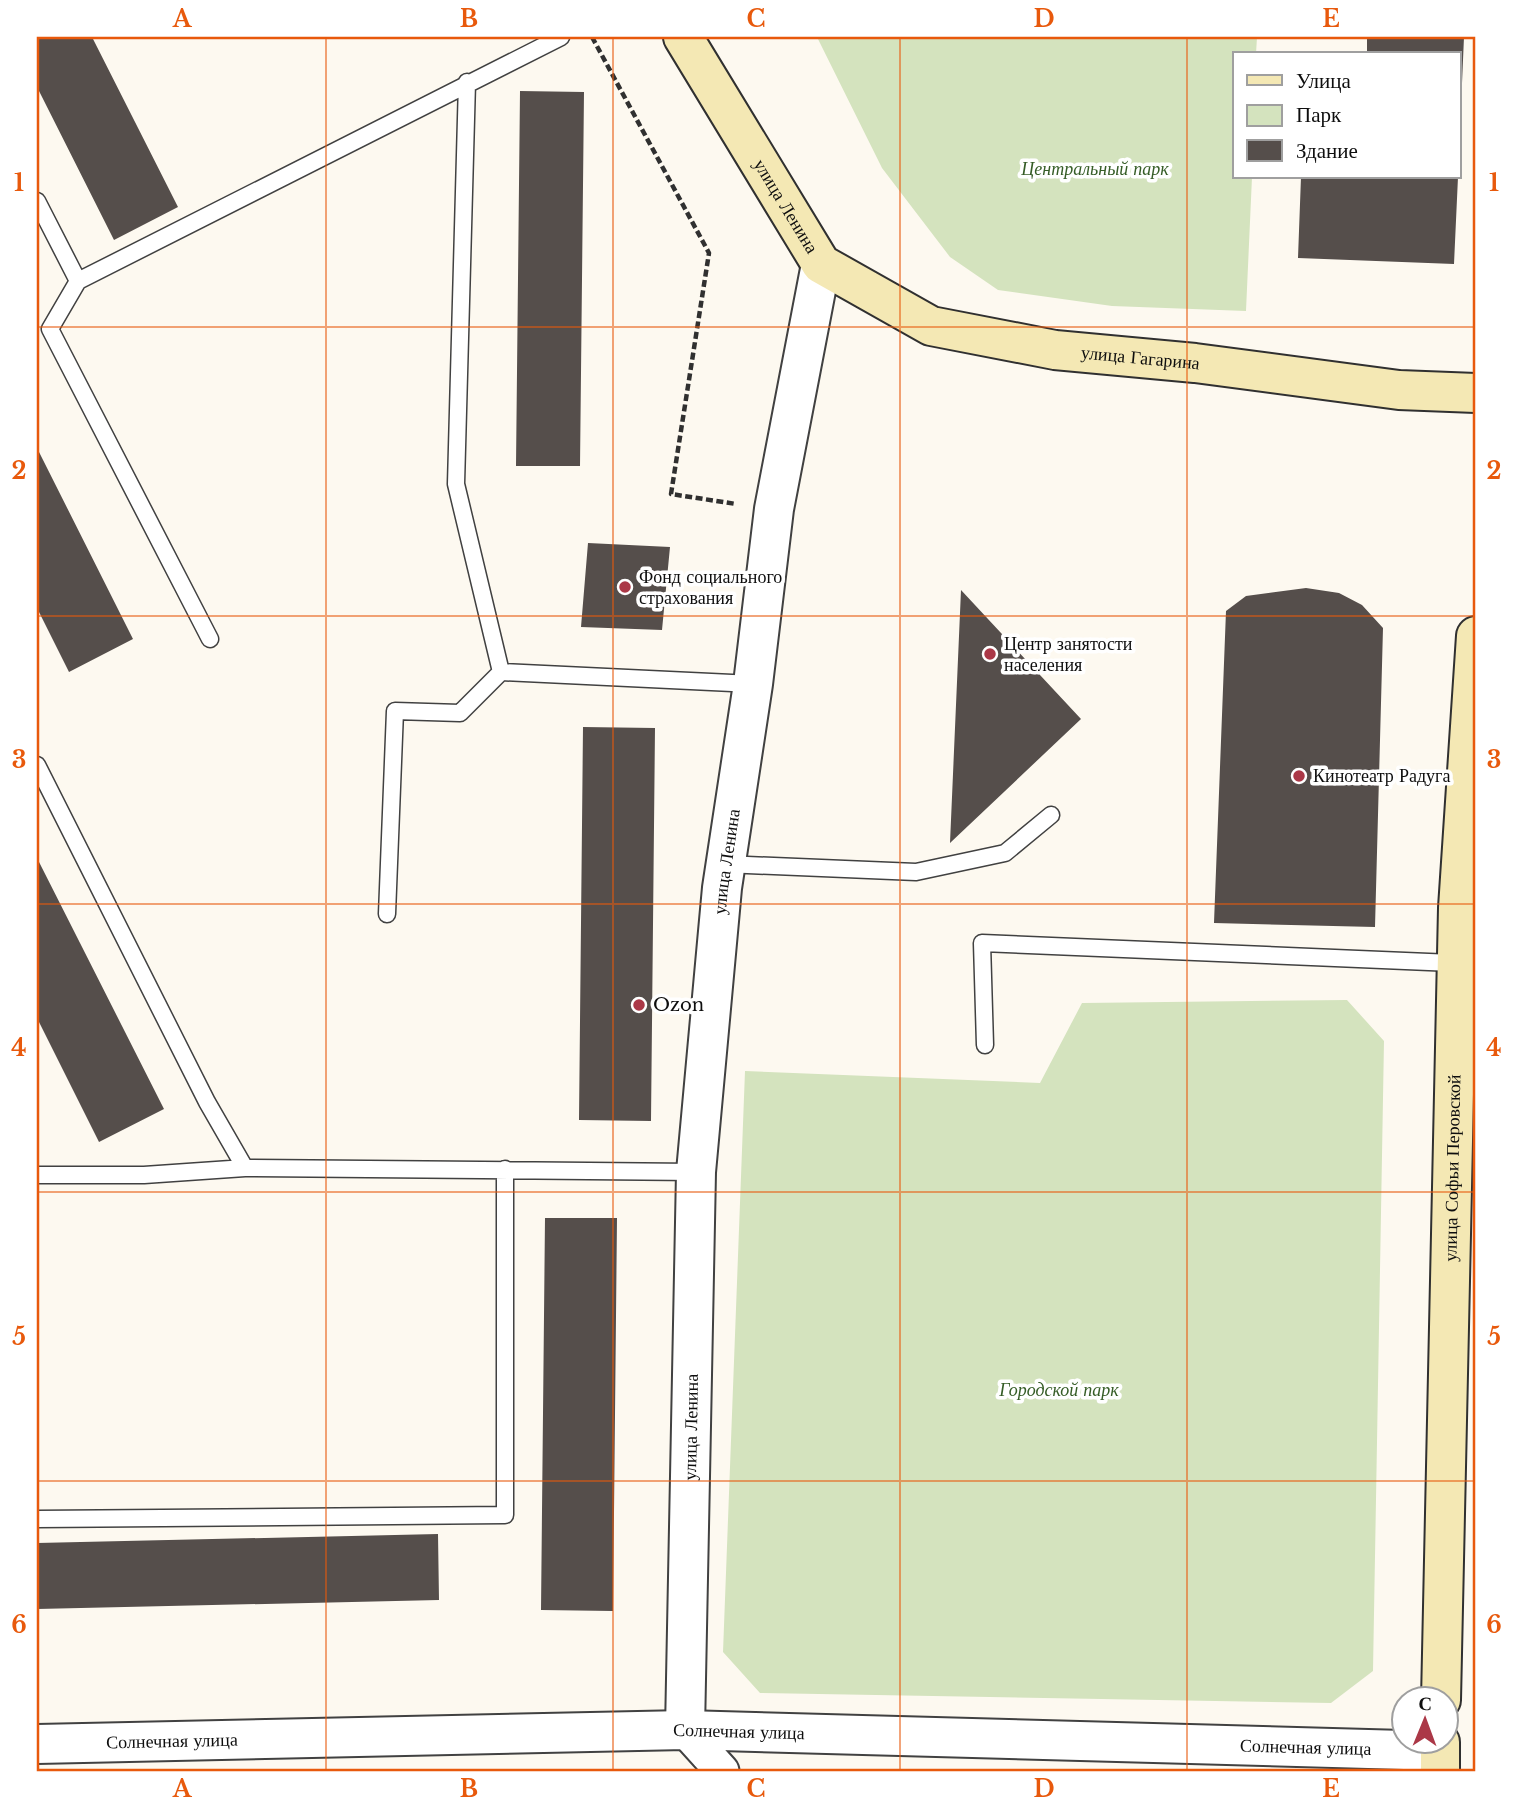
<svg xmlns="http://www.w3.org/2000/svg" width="1513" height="1808" viewBox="0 0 1513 1808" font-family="'Libre Baskerville',serif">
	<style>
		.green { fill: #d4e3be }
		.building { fill: #554e4b }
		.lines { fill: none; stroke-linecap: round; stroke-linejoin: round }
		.service-casing { stroke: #414141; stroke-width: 19 }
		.minor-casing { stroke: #414141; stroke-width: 37 }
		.tertiary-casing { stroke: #414141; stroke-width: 42 }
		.secondary-casing { stroke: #303030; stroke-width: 42 }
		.path { stroke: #303030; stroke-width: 4.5; stroke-dasharray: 7 3.5; stroke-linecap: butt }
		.service { stroke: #fff; stroke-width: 16 }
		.minor { stroke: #fff; stroke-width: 33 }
		.tertiary { stroke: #fff; stroke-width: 38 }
		.secondary { stroke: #f4e8b4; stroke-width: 38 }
		.grid { fill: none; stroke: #e8590c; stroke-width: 2; stroke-opacity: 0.55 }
		.poi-dot { fill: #ab3847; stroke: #fff; stroke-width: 2.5 }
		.labels { text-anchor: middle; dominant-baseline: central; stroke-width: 7; stroke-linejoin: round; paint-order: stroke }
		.park-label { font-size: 18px; font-style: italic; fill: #365d27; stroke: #fff }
		.street-label { font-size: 18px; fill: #0e0e0e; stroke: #fff }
		.poi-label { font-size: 18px; fill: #0e0e0e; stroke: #fff; text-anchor: start }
		.neatline { fill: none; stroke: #e8590c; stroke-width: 2.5 }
		.grid-label { font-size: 23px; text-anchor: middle; font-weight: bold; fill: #e8590c }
	</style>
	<rect width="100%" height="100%" fill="#fdf9f0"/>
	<!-- green -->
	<path class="green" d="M817,37H1257L1256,54H1235V177H1252L1246,311L1112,306L998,290L950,257L882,168Z
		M1347,1000L1384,1041L1373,1671L1331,1703L760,1693L723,1652L745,1071L1040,1083L1082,1003Z"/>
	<!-- building -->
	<path class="building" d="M37,37H92L178,207L114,240L37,87Z
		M1367,37H1464L1461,106L1459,54H1367Z
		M520,91L584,92L580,466H516Z
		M1301,177H1458L1454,264L1298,258Z
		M37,448L133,639L69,672L37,608Z
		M588,543L670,547L662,630L581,627Z
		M1306,588L1339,593L1362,605L1383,628L1375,927L1214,923L1226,611L1246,596Z
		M961,590L1081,719L950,843Z
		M583,727L655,728L651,1121L579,1120Z
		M37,858L164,1109L99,1142L37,1018Z
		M545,1218H617L613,1611L541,1610Z
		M438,1534L439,1600L37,1609V1543Z"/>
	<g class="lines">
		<!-- service casing -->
		<g class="service-casing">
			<path id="service" d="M467,82L456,484L501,672L753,684
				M37,201L78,281L561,37
				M78,281L50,329L210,639
				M37,765L207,1102L245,1168
				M725,864L916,872L1005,853L1051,815
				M387,914L395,711L460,713L501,672
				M985,1045L982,943L1476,964
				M37,1175H144L245,1168L696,1172
				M37,1519L505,1515V1169"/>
		</g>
		<!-- minor casing -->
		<g class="minor-casing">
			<path id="minor" d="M685,1730L722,1771"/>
		</g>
		<!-- tertiary casing -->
		<g class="tertiary-casing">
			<g id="tertiary">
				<path id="s1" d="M685,1730L696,1172L722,888L753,684L774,509L821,264"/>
				<path id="s2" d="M37,1744L685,1730L1440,1751"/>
			</g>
		</g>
		<!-- secondary casing -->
		<g class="secondary-casing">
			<g id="secondary">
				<path id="s3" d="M683,37L821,264L931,326L1055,350L1195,363L1399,390L1476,393"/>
				<path id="s4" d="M1441,1700L1458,908L1476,636"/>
				<path d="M1440,1771V1742"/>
			</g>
		</g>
		<!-- path -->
		<path class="path" d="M592,37L709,253L671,494L736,504"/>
		<!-- service -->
		<use href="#service" class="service"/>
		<!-- minor -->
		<use href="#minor" class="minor"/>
		<!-- tertiary -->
		<use href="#tertiary" class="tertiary"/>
		<!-- secondary -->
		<use href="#secondary" class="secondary"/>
	</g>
	<!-- grid -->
	<path class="grid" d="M326,37V1771M613,37V1771M900,37V1771M1187,37V1771M37,327H1476M37,616H1476M37,904H1476M37,1192H1476M37,1481H1476"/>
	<!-- markers -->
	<g class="poi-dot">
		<circle cx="625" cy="587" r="7"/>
		<circle cx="990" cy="654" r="7"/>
		<circle cx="1299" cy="776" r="7"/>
		<circle cx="639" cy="1005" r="7"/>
	</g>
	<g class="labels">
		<!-- park labels -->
		<g class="park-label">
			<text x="1095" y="169">Центральный парк</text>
			<text x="1059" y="1390">Городской парк</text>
		</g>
		<!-- street labels -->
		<g class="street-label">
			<text stroke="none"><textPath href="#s3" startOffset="198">улица Ленина</textPath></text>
			<text stroke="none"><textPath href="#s3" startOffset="604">улица Гагарина</textPath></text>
			<text stroke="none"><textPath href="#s1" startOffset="870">улица Ленина</textPath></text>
			<text stroke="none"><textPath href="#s4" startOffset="532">улица Софьи Перовской</textPath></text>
			<text stroke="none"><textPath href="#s1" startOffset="303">улица Ленина</textPath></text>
			<text stroke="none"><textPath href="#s2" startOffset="702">Солнечная улица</textPath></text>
			<text stroke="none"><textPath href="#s2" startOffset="135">Солнечная улица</textPath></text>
			<text stroke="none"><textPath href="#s2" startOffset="1269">Солнечная улица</textPath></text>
		</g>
		<!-- poi labels -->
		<g class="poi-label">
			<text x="639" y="577">Фонд социального<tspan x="639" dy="21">страхования</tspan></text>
			<text x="1004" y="644">Центр занятости<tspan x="1004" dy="21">населения</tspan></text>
			<text x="1313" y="776">Кинотеатр Радуга</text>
			<text x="653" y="1005">Ozon</text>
		</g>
	</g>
	<!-- border -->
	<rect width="1513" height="1808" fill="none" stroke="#ffffff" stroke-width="77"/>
	<!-- legend -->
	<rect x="1233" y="52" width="228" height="126" fill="#ffffff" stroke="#9f9f9f" stroke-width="2"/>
	<rect x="1247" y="75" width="35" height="10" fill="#f4e8b4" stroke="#9f9f9f" stroke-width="2"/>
	<text x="1296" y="88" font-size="21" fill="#0e0e0e">Улица</text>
	<rect x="1247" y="105" width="35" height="21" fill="#d4e3be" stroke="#9f9f9f" stroke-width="2"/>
	<text x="1296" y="122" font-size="21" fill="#0e0e0e">Парк</text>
	<rect x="1247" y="140" width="35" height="21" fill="#554e4b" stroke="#9f9f9f" stroke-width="2"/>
	<text x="1296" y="158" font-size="21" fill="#0e0e0e">Здание</text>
	<!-- north arrow -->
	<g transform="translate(1425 1720) rotate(1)"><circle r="33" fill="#ffffff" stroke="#9f9f9f" stroke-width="2"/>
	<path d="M0-5L12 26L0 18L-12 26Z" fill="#ab3847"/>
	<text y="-10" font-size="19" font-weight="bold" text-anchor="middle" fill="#0e0e0e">С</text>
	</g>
	<rect x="38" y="38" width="1436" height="1732" class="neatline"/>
	<g class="grid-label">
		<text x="182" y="27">A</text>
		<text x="469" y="27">B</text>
		<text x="756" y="27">C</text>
		<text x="1044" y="27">D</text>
		<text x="1331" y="27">E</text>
		<text x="19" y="191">1</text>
		<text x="1494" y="191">1</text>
		<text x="19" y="479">2</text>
		<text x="1494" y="479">2</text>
		<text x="19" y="768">3</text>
		<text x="1494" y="768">3</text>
		<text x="19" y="1056">4</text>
		<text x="1494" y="1056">4</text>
		<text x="19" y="1345">5</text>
		<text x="1494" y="1345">5</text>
		<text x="19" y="1633">6</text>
		<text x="1494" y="1633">6</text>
		<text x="182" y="1797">A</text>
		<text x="469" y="1797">B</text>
		<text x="756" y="1797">C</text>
		<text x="1044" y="1797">D</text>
		<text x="1331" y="1797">E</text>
	</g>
</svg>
